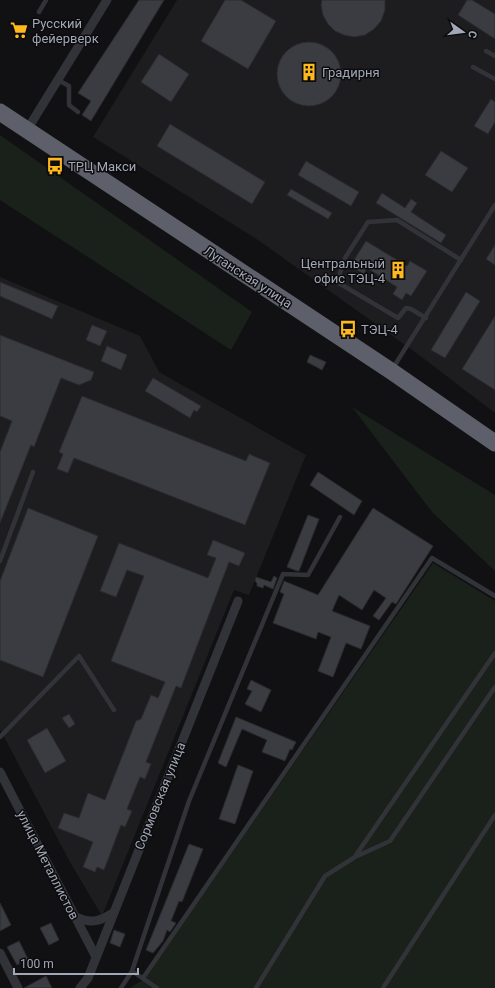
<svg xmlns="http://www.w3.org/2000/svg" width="495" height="988" viewBox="0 0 495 988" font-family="Roboto,sans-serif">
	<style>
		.built { fill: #1d1d20 }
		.green { fill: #19211a }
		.building { fill: #3a3c41; stroke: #2b2b2f }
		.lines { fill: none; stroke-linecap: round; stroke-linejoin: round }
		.lane { stroke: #323338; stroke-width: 4.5 }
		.street { stroke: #323338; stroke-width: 9 }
		.highway { stroke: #5d606a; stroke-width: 17 }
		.labels { text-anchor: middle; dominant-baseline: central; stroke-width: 3; stroke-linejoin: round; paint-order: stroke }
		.poi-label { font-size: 13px; fill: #a1a7b5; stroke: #0c0c0e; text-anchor: start }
		.street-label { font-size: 13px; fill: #a1a7b5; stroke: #0c0c0e }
	</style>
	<rect width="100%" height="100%" fill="#111113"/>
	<!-- built -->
	<path class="built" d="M177,0H495V413L419,355L258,240L93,137Z
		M0,277L140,336L159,372L306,455L249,595L234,590L102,916L70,862L0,729Z"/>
	<!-- green -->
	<path class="green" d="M0,135L252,312L231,350L0,200Z
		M352,407L495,495V571L432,512Z
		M433,563L495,601V988H130L144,979Z"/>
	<!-- building -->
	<path class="building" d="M139,0H164L91,121L82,115L91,101L78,93Z
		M225,0H241L276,21L248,69L201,41Z
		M322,0H385V10L381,21L374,29L365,35L354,37L344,35L335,31L328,24L323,15L321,5Z
		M467,0H472L495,14V39L458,15Z
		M277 74a32 32 0 1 1 64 0a32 32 0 1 1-64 0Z
		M159,54L189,74L171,102L141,82Z
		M491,99L495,102V122L488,134L474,126Z
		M170,124L265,182L252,204L157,146Z
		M441,151L468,168L452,192L425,175Z
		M306,161L359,192L351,206L298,175Z
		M291,189L332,213L328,219L287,195Z
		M382,193L405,208L411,199L417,203L411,212L446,235L441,243L376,203Z
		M366,241L407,266L410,261L427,271L411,296L406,293L402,300L393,294L397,287L367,268L364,274L357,270L360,264L354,260Z
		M495,245V265L486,259Z
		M0,282L58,306L52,319L0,296Z
		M466,292L480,301L445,358L431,350Z
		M495,316V390L462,369Z
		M92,325L107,331L100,346L86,340Z
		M0,335L94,372L91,380L79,385L61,378L34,447L31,445L0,523V452L12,421L0,416Z
		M107,346L127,355L121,370L101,361Z
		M310,355L326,362L322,370L307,362Z
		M153,378L201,406L197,412L194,410L190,418L145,391Z
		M82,396L246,461L249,454L270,463L245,525L74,458L68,473L57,469L63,454L59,452Z
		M318,472L362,501L354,515L310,485Z
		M28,508L98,536L43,677L0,660V581Z
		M373,508L433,546L396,604L392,602L379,620L373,616L386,598L374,590L362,610L339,595L332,611L370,626L361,649L346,643L333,677L318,671L331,637L318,632L316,639L273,623L284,594L280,592L284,581L318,595Z
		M308,515L319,519L299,571H297L287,567Z
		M213,540L245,553L239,566L229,562L181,688L176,686L146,762L151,764L145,779L140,777L127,809L132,811L125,827L121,825L104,870L97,867L95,872L83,867L93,842L58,828L64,813L79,818L88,793L105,800L136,721L141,719L151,695L158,698L165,682L111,661L144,576L127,570L116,597L100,591L119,543L208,578L216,558L207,555Z
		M274,576L277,578L273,589L264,585L263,588L257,586V583L255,581L256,577L271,582Z
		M251,680L271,690L261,712L245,704L252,691L247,689Z
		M69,714L75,724L69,728L62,718Z
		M236,717L296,742L292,750L290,749L285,761L262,752L267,740L242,729L226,767L218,763Z
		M47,728L66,761L45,773L27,740Z
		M238,765L253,771L235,824L219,819Z
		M189,844L203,849L182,902L179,901L171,921L176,923L170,932L167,930L163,941L153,953L146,950Z
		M0,903L11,925L0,931Z
		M51,923L59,940L49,945L40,928Z
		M114,930L125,934L120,947L110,943Z
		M19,941L28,959L17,965L7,947Z
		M46,976L52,988H24Z"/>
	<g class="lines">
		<!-- lane -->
		<path class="lane" d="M39,12L46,0
			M486,51L495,56
			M473,67L495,79
			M58,80L69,86V105L78,112
			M426,318L411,309L406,308L398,318L337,282L345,258L368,222L397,220L461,260
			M393,368L495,205
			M0,561L33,472
			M0,737L79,656L114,710
			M356,855L495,653
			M132,971L189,801L283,574L308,575L340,517
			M143,978L432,558L495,596
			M121,988L132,971L157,988
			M256,988L325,876L355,857L390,841L495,687
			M383,988L495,815"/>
		<!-- street -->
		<path class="street" d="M27,130L107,0
			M0,772L96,957
			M74,916C90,924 99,922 113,913
			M0,953L18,988
			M80,988L88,978L238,601"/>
		<!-- highway -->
		<path class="highway" d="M0,112L391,371L495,443"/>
	</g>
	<!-- icons -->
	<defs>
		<g id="supermarket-bare" transform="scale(1.38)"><path d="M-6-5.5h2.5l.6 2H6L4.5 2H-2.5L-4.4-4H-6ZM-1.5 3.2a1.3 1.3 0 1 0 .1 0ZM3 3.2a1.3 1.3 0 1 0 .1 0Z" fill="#ffb91d" stroke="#0c0c0e" stroke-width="2.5" paint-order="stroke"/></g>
		<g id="building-bare" transform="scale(1.38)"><path d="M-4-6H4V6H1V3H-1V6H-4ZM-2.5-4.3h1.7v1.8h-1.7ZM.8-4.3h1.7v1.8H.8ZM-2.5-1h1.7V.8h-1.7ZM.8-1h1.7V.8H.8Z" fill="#ffb91d" stroke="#0c0c0e" stroke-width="2.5" paint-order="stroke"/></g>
		<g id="bus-bare" transform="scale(1.38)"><path d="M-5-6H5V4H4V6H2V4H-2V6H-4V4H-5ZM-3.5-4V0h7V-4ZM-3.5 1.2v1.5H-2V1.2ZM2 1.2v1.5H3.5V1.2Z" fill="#ffb91d" stroke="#0c0c0e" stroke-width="2.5" paint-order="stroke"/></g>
	</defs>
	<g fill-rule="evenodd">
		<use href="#supermarket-bare" x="19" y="30"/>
		<use href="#building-bare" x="309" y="72"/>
		<use href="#bus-bare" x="55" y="166"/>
		<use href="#building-bare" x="398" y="270"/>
		<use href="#bus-bare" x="348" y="329"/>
	</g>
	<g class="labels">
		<!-- poi labels -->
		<g class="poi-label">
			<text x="32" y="23">Русский<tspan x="32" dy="15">фейерверк</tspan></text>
			<text x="322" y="72">Градирня</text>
			<text x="68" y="166">ТРЦ Макси</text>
			<text x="385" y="263" text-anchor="end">Центральный<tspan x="385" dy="15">офис ТЭЦ-4</tspan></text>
			<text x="361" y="329">ТЭЦ-4</text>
		</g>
		<!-- street labels -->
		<g class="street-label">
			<text transform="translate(248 277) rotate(33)">Луганская улица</text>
			<text transform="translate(160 796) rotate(-68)">Сормовская улица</text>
			<text transform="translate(48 865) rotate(63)">улица Металлистов</text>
		</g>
	</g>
	<!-- north arrow -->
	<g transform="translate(463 32) rotate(104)" stroke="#0c0c0e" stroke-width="3" paint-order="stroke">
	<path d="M0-3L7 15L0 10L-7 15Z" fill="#a1a7b5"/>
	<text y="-6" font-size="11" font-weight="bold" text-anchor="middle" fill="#a1a7b5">С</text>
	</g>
	<!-- scale -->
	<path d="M14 968v6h124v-6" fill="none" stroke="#a1a7b5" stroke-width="2"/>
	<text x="20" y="968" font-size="12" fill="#a1a7b5" stroke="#0c0c0e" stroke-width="3" paint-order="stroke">100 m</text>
</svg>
